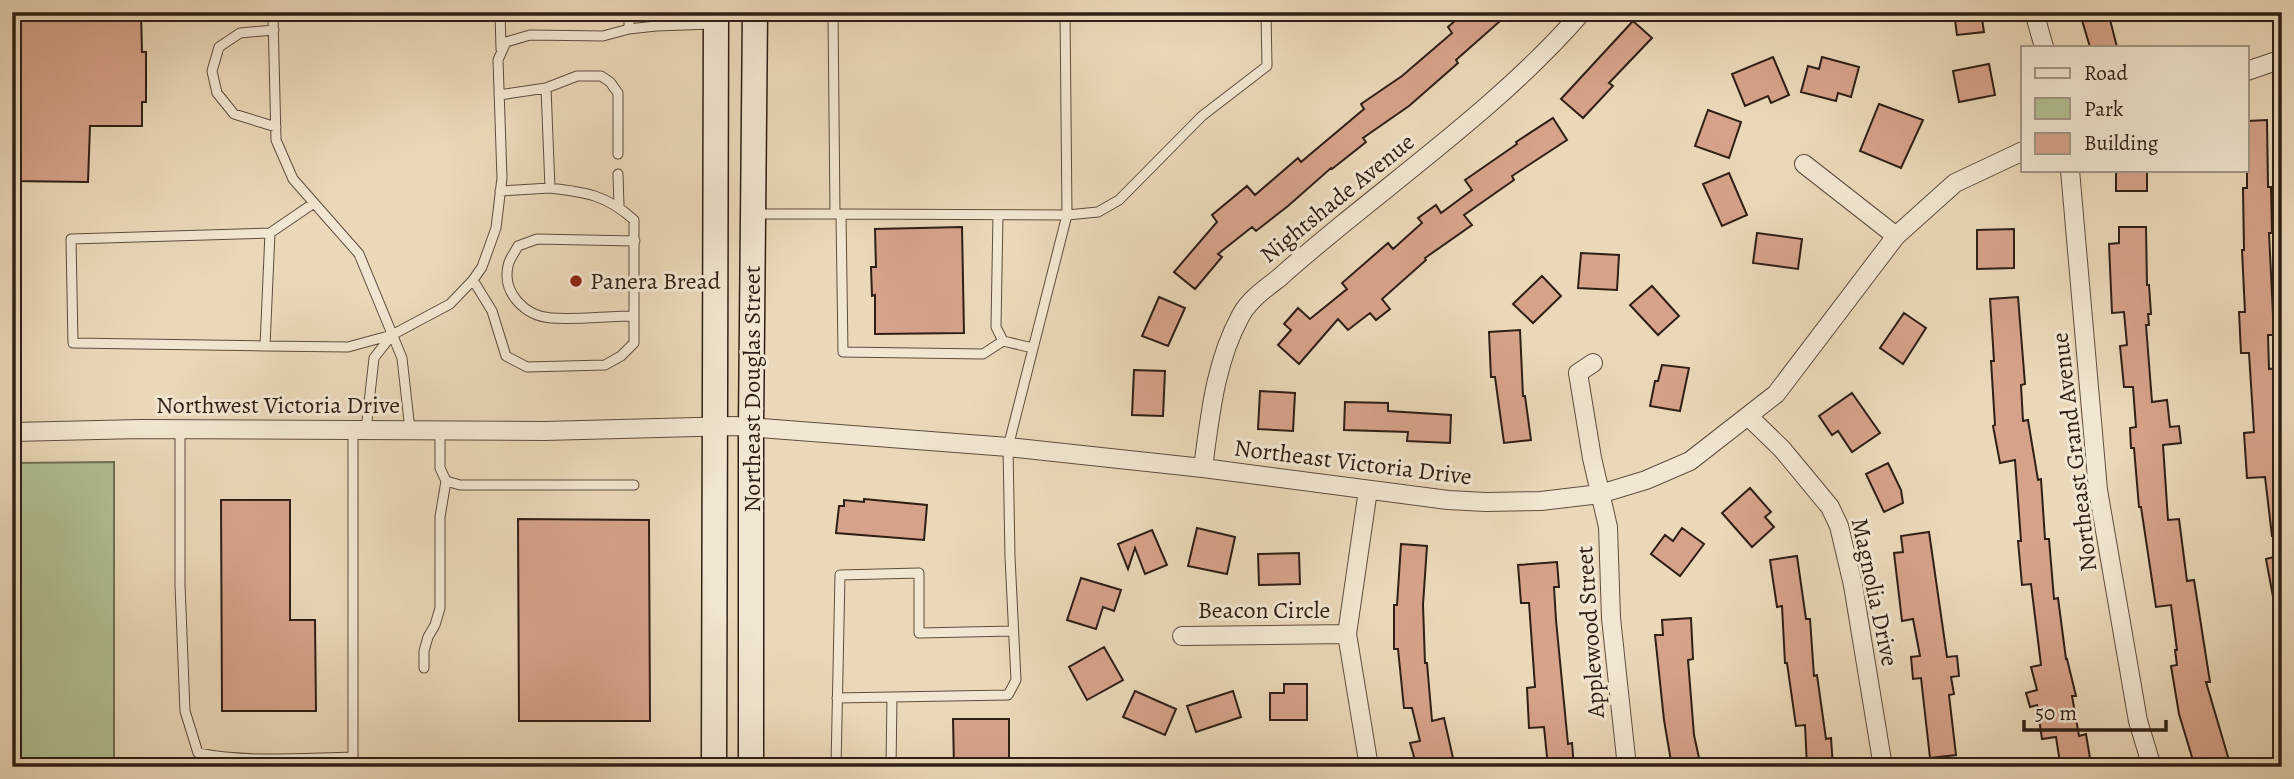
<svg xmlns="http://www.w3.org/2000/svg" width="2294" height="779" viewBox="0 0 2294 779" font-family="Alegreya,serif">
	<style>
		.green { fill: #b2c093; stroke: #707054; stroke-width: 2 }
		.building { fill: #d6a289; stroke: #2f1f16; stroke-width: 2 }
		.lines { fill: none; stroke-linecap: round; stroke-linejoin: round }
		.service-casing { stroke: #5e4d3e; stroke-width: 11 }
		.minor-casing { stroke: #5e4d3e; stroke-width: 20 }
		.secondary-casing { stroke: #2f1f16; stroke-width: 27 }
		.service { stroke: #f1e6d1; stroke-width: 9 }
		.minor { stroke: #f1e6d1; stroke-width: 18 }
		.secondary { stroke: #f1e6d1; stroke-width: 24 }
		.poi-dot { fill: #8f2418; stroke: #f1e6d1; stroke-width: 2.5 }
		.labels { text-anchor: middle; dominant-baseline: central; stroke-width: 6; stroke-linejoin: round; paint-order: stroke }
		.street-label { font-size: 24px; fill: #2f1f16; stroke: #f1e6d1 }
		.poi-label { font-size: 24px; fill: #2f1f16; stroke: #f1e6d1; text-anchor: start }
	</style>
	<rect width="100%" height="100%" fill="#ead8b8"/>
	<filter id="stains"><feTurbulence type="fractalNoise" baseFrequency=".00286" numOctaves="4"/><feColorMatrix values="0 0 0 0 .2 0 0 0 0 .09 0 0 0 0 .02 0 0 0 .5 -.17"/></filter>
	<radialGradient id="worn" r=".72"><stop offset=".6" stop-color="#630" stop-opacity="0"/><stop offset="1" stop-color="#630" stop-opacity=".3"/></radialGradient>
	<!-- green -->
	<path class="green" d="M114,462V767H12V463Z"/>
	<!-- building -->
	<path class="building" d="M12,12H141L142,52H146V102H142V126H90L88,182L12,181Z
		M1465,12H1490L1499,22L1456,60L1458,63L1409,106L1363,138L1366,142L1332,169L1331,168L1288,206L1256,231L1252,227L1218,254L1222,257L1195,289L1174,272L1217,222L1212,215L1247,186L1255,195L1298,158L1301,162L1364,109L1361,104L1402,76L1452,33L1448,27Z
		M1954,12H1981L1984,32L1957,35Z
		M2099,12H2108L2117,47H2090L2081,17Z
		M1633,21L1652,38L1609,83L1613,86L1583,118L1561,99Z
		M1773,57L1789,95L1771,103L1768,96L1745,106L1732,74Z
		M1822,57L1859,67L1851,97L1838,93L1836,101L1801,92L1808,66L1819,69Z
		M1989,64L1995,95L1959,102L1953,71Z
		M1879,104L1923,120L1901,168L1860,151Z
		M1708,110L1741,122L1729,158L1695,146Z
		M1553,118L1567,140L1512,176L1514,180L1464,215L1472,225L1425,258L1426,260L1382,299L1390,309L1376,320L1370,313L1348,330L1338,319L1299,364L1278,345L1291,330L1284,324L1298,308L1310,319L1347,289L1342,283L1388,243L1393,249L1422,223L1418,218L1436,205L1441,213L1472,190L1465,180L1517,144L1516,142Z
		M2267,120L2268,187H2271L2272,233H2269L2274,335H2268L2269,369L2277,368L2280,414L2274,415L2277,455L2282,454V536H2272L2265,477L2247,478L2244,433L2254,432L2249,353H2241L2239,312H2245L2242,250H2244L2243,188H2247V121Z
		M2116,170H2147V191H2116Z
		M1729,173L1747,215L1722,226L1703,184Z
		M962,227L964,333L875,334V295L872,296L871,267H876L875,229Z
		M2119,227H2146L2147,285H2149L2151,314H2148L2149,325H2146L2152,402L2167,400L2170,427L2179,426L2181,443L2163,445L2168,520L2179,519L2187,581L2194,580L2210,682H2206L2231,767H2195L2179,714L2171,666L2177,665L2175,650H2177L2171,605L2156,607L2141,507H2139L2134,448H2131L2130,428L2136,427L2133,387H2124L2120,346L2127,345L2124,312L2112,313L2109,244L2119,243Z
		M2014,229V268L1977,269V230Z
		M1757,233L1802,239L1798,269L1753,263Z
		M1581,253L1619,255L1617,290L1578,288Z
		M1542,276L1561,296L1533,323L1513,304Z
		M1652,286L1679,316L1658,335L1630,305Z
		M1159,297L1185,308L1168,346L1142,336Z
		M2018,297L2025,384L2021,385L2023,421L2028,420L2038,480L2041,479L2045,539H2049L2054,599L2058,598L2066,659H2067L2076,696H2072L2079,736L2086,734L2090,758L2060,763L2056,737L2042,739L2037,705L2030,707L2026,693L2037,690L2031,667L2041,665L2031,584L2022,585L2018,541H2021L2015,460L2000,463L1993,426L1995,425L1991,361H1994L1990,299Z
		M1904,313L1926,328L1903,364L1880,348Z
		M1520,330L1523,396H1525L1531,440L1504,443L1495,377H1491L1489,332Z
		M1662,365L1689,368L1680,411L1650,406L1655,381H1658Z
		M1134,370L1165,371L1163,416L1132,415Z
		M1260,391L1295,393L1293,431L1258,429Z
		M1852,393L1880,433L1852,452L1838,431L1832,435L1819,416Z
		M1345,402L1388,403V411L1451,415L1450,443L1407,441L1408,432L1344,430Z
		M1888,463L1901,490L1903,503L1884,512L1866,474Z
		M1750,488L1771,512L1765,517L1774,527L1752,547L1722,513Z
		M864,499L927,505L924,540L836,533L839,506H844V500L864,502Z
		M221,500H290V620H315L316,711H222Z
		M518,519L649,520L650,721H519Z
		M1197,528L1235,537L1227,574L1188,566Z
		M1682,528L1704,544L1680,576L1651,554L1665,535L1673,541Z
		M1152,530L1167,565L1145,574L1135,548L1128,569L1118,544Z
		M1929,532L1947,657L1957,656L1959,676L1951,677L1954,694L1949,695L1956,755L1930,758L1921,678L1913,679L1911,657L1920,656L1913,619L1902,621L1894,553L1903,552L1901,536Z
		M1401,544L1427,546L1423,605L1425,663H1427L1432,721L1444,718L1453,758L1417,767L1410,743L1420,741L1412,708H1404L1398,649H1394V605H1397Z
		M1299,553L1300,584L1259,585L1258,554Z
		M2282,555V601L2274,602L2266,559Z
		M1797,556L1806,619H1810L1814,676L1817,675L1826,739L1831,738L1833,767H1807L1805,725L1796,726L1787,663H1785L1782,606L1777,607L1770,560Z
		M1557,562L1559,587H1554L1556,620L1568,744L1572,743L1574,767H1548L1544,727L1529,728L1527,688L1535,687L1529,603H1521L1518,565Z
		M1081,578L1121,590L1114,611L1103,607L1096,629L1067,620Z
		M1691,618L1693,659L1688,660L1694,735L1701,767H1672L1664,720L1655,635H1663L1662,620Z
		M1104,647L1123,680L1087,700L1069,667Z
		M1284,684H1307V720H1270V693H1284Z
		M1135,691L1176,709L1165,735L1123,717Z
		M1233,691L1241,717L1196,732L1187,706Z
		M953,719H1009V767H954Z"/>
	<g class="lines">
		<!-- service casing -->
		<g class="service-casing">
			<path id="service" d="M275,12L273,16L276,140L293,179L359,254L402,358L410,430
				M500,12L501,49
				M629,12V29
				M833,12L835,214
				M274,30L240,33L219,47L212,71L217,93L234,114L276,127
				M499,95L546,88L577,76H601L610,82L618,93V154
				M618,174L619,206
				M500,191L550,188
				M314,203L270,233L265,346L348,347L392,335L450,304L473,280L482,267L496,228L502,178L498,60L506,42L530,35L603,36L629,29L656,26L713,24
				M755,214H839
				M998,215L996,327L1003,341
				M473,280L492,311L506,356L527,367L605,365L621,356L634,343V220C607,195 585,192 550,188L546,88
				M634,316C607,316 578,320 551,318C525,316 502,293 508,266C509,259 515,252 518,246L537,239L635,241
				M265,346L73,343L71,239L270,233
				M1033,348L1003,341L983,354L843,352L841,214L1067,215L1098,212L1119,200L1202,116L1267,66L1266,12
				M180,430V585L185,711L198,753C249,763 302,758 353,757V430
				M366,430L374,358L391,336
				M440,430V468L446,481L460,485H634
				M424,668V651L428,637L435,625L440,608V517L446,481
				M837,698L892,697
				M836,767L840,575L919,573V633L1013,631
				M891,767L892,697L1008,695L1016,680L1010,557L1008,447L1067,215L1065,12"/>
		</g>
		<!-- minor casing -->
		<g class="minor-casing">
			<path id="minor" d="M2034,12L2044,47
				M2247,71L2282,59
				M1804,164L1896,236
				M2070,170L2098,490L2138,721L2152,767
				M1593,363L1578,373L1592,458L1608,527L1611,618L1627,767
				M1748,416L1782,449L1830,507L1839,526L1853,585L1883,767
				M12,432L141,429L544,431L734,426L1008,447L1203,468L1448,500L1486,502L1541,501L1600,494L1646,480L1690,461L1776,394L1896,236L1955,183L2023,151
				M1203,468C1210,416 1215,362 1241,315C1249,300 1266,288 1279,278C1300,259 1322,241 1344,223C1425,157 1514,91 1582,12
				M1368,490L1347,634L1369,767
				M1182,636L1347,634"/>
		</g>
		<!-- secondary casing -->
		<g class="secondary-casing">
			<path id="secondary" d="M714,767L716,12
				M751,767V427L755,12"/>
		</g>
		<!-- service -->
		<use href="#service" class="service"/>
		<!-- minor -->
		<use href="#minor" class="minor"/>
		<!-- secondary -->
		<use href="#secondary" class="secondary"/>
	</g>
	<!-- markers -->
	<circle class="poi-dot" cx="576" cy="281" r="7"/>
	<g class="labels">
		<!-- street labels -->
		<g class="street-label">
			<text transform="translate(1337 198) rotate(-39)">Nightshade Avenue</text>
			<text transform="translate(752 389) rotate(-90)">Northeast Douglas Street</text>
			<text x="278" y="405">Northwest Victoria Drive</text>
			<text transform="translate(2074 452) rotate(-97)">Northeast Grand Avenue</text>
			<text transform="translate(1353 462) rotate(7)">Northeast Victoria Drive</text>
			<text transform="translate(1875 592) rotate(78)">Magnolia Drive</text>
			<text x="1264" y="610">Beacon Circle</text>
			<text transform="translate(1590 632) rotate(-94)">Applewood Street</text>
		</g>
		<!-- poi labels -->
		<g class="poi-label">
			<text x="590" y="281">Panera Bread</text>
		</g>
	</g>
	<!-- margin -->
	<rect width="2294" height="779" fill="none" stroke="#ead8b8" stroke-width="42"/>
	<rect x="14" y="14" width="2266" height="751" fill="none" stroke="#2f1f16" stroke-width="3.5"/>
	<rect x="21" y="21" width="2252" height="737" fill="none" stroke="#2f1f16" stroke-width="2"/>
	<!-- legend -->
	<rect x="2021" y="46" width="228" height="126" fill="#f1e6d1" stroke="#a39686" stroke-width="2"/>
	<rect x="2035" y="68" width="35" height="10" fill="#f1e6d1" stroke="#a39686" stroke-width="2"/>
	<text x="2084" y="80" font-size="21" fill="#2f1f16">Road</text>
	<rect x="2035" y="98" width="35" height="21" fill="#b2c093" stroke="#a39686" stroke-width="2"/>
	<text x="2084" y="116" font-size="21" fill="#2f1f16">Park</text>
	<rect x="2035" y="133" width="35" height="21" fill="#d6a289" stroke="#a39686" stroke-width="2"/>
	<text x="2084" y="150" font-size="21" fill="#2f1f16">Building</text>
	<!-- scale -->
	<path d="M2024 720v10h142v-10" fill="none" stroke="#2f1f16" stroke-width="3.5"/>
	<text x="2035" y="720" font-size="21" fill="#2f1f16" stroke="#f1e6d1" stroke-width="5" paint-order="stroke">50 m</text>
	<rect width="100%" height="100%" filter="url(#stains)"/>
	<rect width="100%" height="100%" fill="url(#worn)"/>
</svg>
